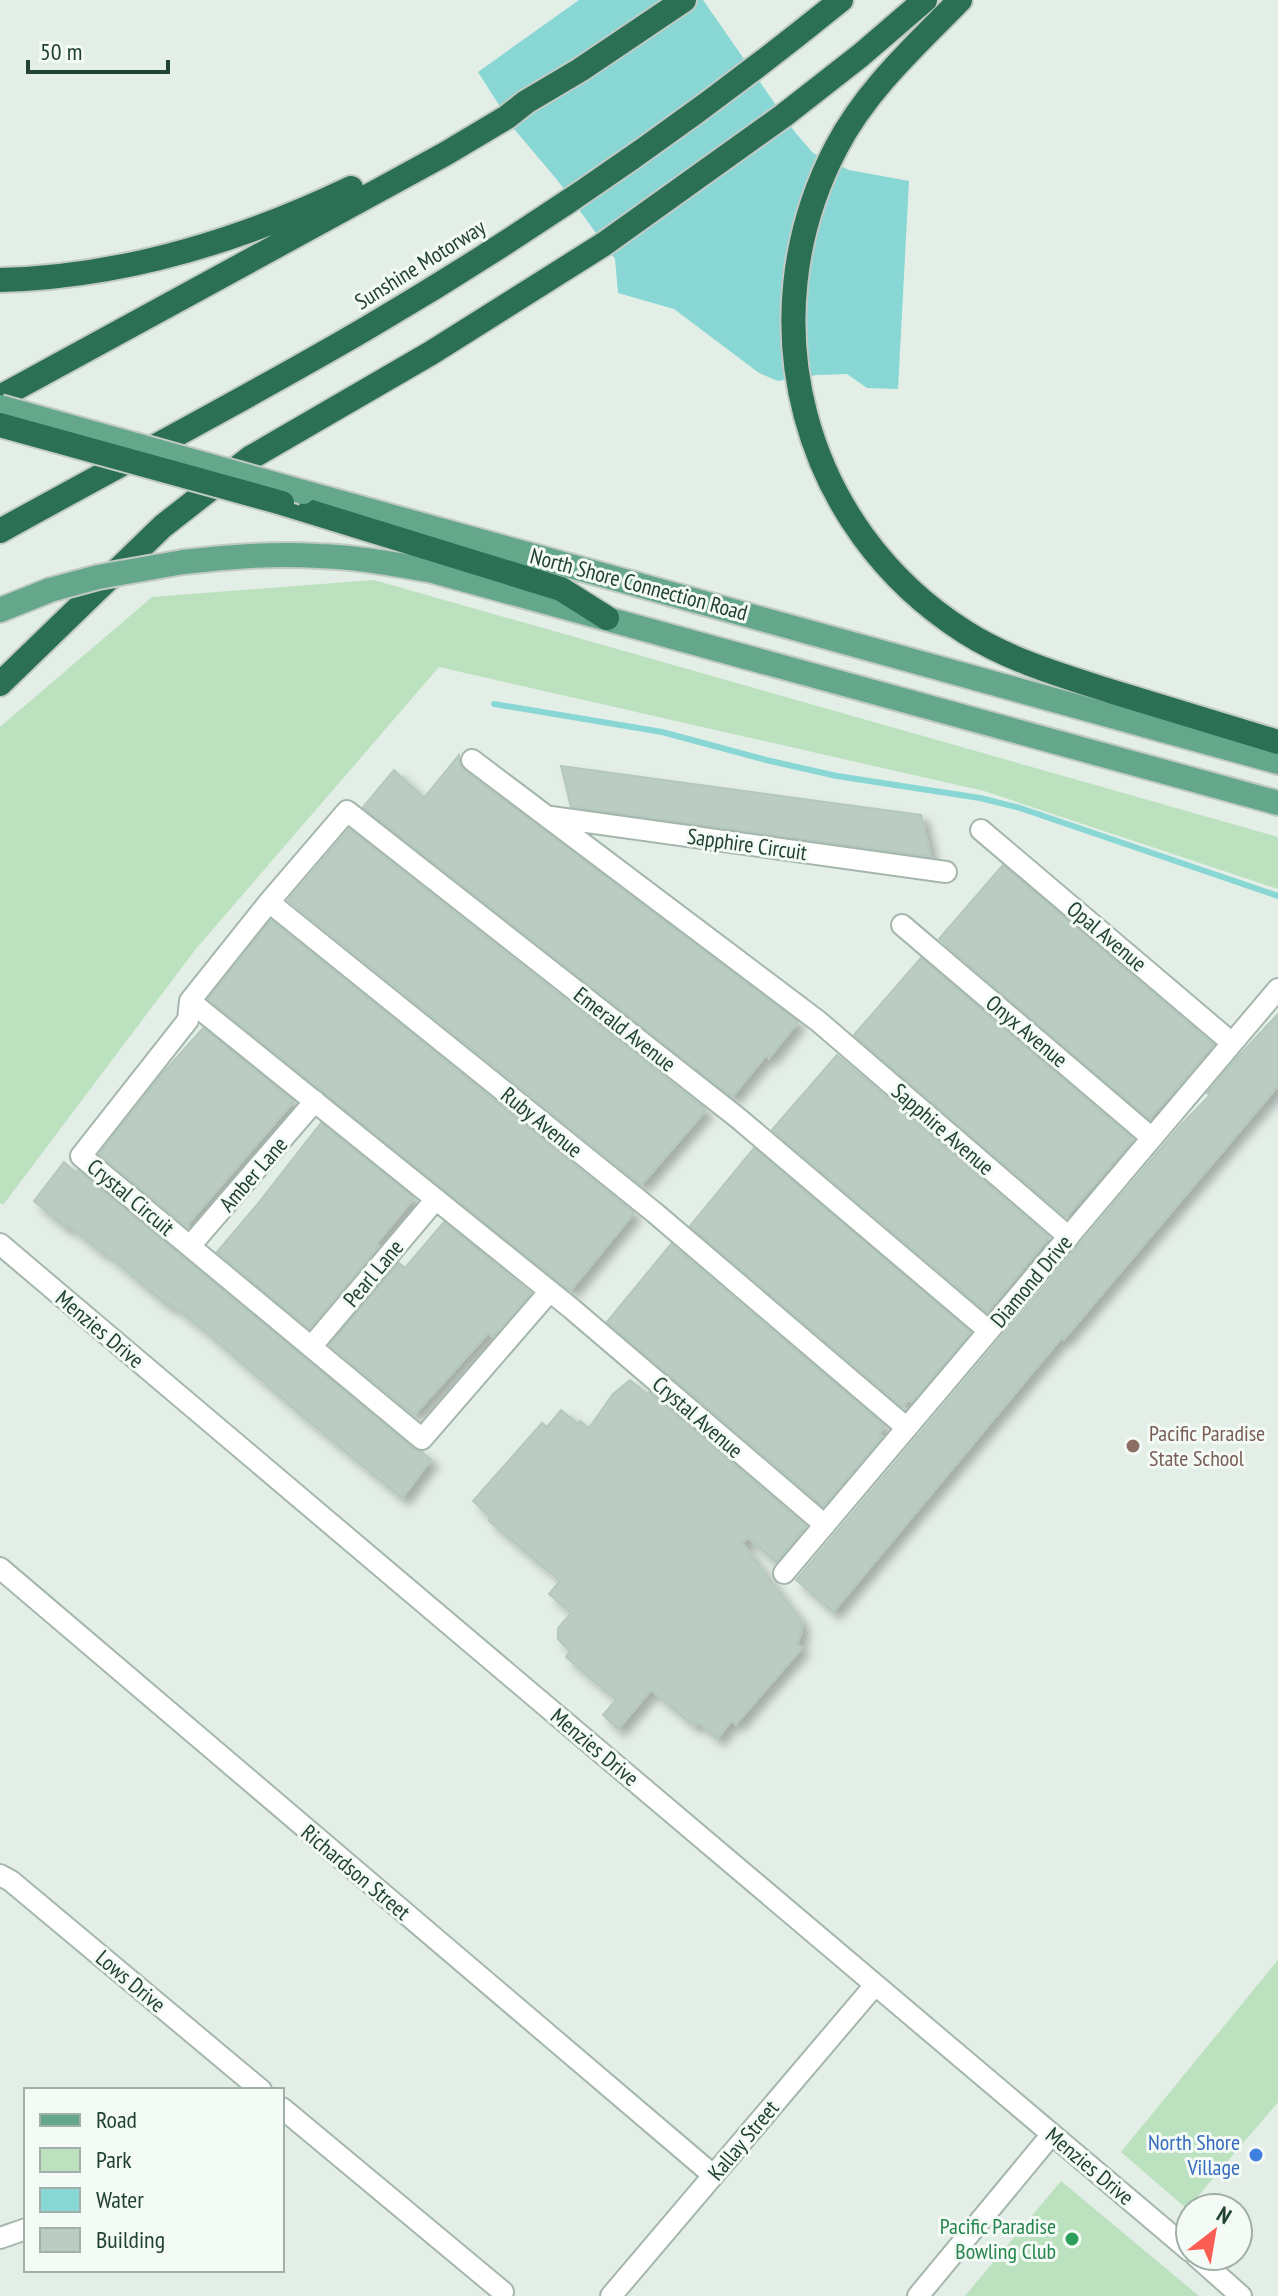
<svg xmlns="http://www.w3.org/2000/svg" width="1278" height="2296" viewBox="0 0 1278 2296" font-family="'PT Sans Narrow',sans-serif">
	<style>
		.green { fill: #bbe1be }
		.water { fill: #88d7d4 }
		.lines { fill: none; stroke-linecap: round; stroke-linejoin: round }
		.stream { stroke: #88d7d4; stroke-width: 6 }
		.building { fill: #bbccc2; stroke: #b5c8bd; stroke-width: 2; filter: url(#shadow) }
		.minor-casing { stroke: #a5b7ad; stroke-width: 24 }
		.primary-casing { stroke: #c1cac6; stroke-width: 28 }
		.motorway-casing { stroke: #c1cac6; stroke-width: 28 }
		.minor { stroke: #fff; stroke-width: 20 }
		.primary { stroke: #65a78a; stroke-width: 24 }
		.motorway { stroke: #2b7055; stroke-width: 24 }
		.primary-bridge-casing { stroke: #c1cac6; stroke-width: 28; stroke-linecap: butt }
		.motorway-bridge-casing { stroke: #c1cac6; stroke-width: 28; stroke-linecap: butt }
		.primary-bridge { stroke: #65a78a; stroke-width: 24 }
		.motorway-bridge { stroke: #2b7055; stroke-width: 24 }
		.education-dot { fill: #8d6e63; stroke: #f4faf6; stroke-width: 3 }
		.shop-dot { fill: #3f7fe0; stroke: #f4faf6; stroke-width: 3 }
		.leisure-dot { fill: #2e9e5b; stroke: #f4faf6; stroke-width: 3 }
		.labels { text-anchor: middle; dominant-baseline: central; stroke-width: 6; stroke-linejoin: round; paint-order: stroke }
		.street-label { font-size: 22px; fill: #214133; stroke: #f4faf6 }
		.education-label { font-size: 22px; fill: #785e54; stroke: #f4faf6; text-anchor: start }
		.shop-label { font-size: 22px; fill: #366cbe; stroke: #f4faf6; text-anchor: end }
		.leisure-label { font-size: 22px; fill: #27864d; stroke: #f4faf6; text-anchor: end }
	</style>
	<defs>
		<filter id="shadow"><feDropShadow dx="7" dy="7" stdDeviation="4" flood-color="#0004"/></filter>
	</defs>
	<rect width="100%" height="100%" fill="#e3eee7"/>
	<!-- green -->
	<path class="green" d="M374,580L1278,837V889L984,791L439,667L195,950L3,1205L0,1203V727L152,597Z
		M1278,1960V2102L1187,2209L1121,2152Z
		M1061,2181L1199,2296H965Z"/>
	<!-- water -->
	<path class="water" d="M579,0H703L794,131L813,153L849,170L909,181L898,389L867,388L847,374L817,375L778,381L759,373L674,309L618,293L615,259L558,181L515,130L478,72Z"/>
	<g class="lines">
		<!-- stream -->
		<path class="stream" d="M494,704L662,732L766,760L837,776L980,798L1020,808L1278,896"/>
	</g>
	<!-- building -->
	<path class="building" d="M459,755L460,764L464,770L798,1022L769,1058L766,1055L732,1097L363,807L394,770L424,798Z
		M561,766L921,815L931,857L571,807Z
		M349,829L706,1110L641,1185L288,900Z
		M1003,865L1214,1045L1149,1119L939,939Z
		M271,920L634,1213L570,1291L208,999Z
		M921,958L1133,1139L1066,1217L854,1035Z
		M1278,1014V1086L1064,1339L1062,1337L833,1612L796,1580L1095,1226L1180,1126L1210,1095L1207,1093L1236,1059Z
		M203,1028L294,1101L186,1226L99,1154L163,1073Z
		M837,1055L1049,1237L987,1312L772,1130Z
		M321,1123L414,1198L376,1244L379,1246L309,1329L217,1252L256,1206Z
		M754,1148L971,1332L912,1402L909,1399L903,1407L690,1226Z
		M64,1162L76,1173L78,1170L414,1449L422,1452L431,1460L402,1498L301,1415L205,1331L169,1303L168,1306L103,1251L102,1253L68,1225L66,1228L34,1201Z
		M444,1222L531,1293L493,1337L488,1333L414,1415L329,1345L399,1263L405,1268Z
		M671,1244L885,1426L879,1434L882,1437L823,1506L607,1322Z
		M630,1380L647,1394L649,1392L806,1526L776,1562L748,1538L742,1543L801,1621L802,1631L797,1644L802,1648L736,1724L732,1720L717,1739L698,1722L694,1726L651,1690L618,1729L603,1715L616,1700L566,1657L570,1651L558,1639V1628L571,1613L549,1594L560,1581L489,1521L490,1517L473,1501L542,1423L547,1427L561,1410L578,1424L580,1421L589,1428L613,1394Z"/>
	<g class="lines">
		<!-- minor casing -->
		<g class="minor-casing">
			<path id="minor" d="M472,760L818,1021L1069,1237
				M551,817L946,872
				M981,830L1232,1043
				M269,902L347,811L738,1118L989,1331
				M902,925L1152,1138
				M190,1001L269,902L655,1213L907,1428
				M0,1244L1190,2251
				M190,1246L315,1101
				M550,1291L422,1439L81,1156L188,1020L190,1001L572,1309L825,1525
				M311,1347L436,1199
				M0,1568L713,2175
				M784,1573L1278,989
				M0,1875L11,1881L261,2090
				M282,2108L503,2292
				M0,2238L26,2229
				M1196,2256L1241,2296
				M611,2296L875,1985
				M918,2296L1052,2134"/>
		</g>
		<!-- primary casing -->
		<g class="primary-casing">
			<path id="primary" d="M303,492L1278,762
				M183,562C228,557 273,553 319,556C356,557 392,564 429,570L1278,803
				M0,610L50,590"/>
		</g>
		<!-- motorway casing -->
		<g class="motorway-casing">
			<path id="motorway" d="M960,0C915,46 866,90 836,148C747,319 801,528 965,632C1009,660 1060,675 1110,691C1166,708 1222,725 1278,742
				M0,280C123,277 240,241 351,188
				M0,397L445,154L507,117L526,102L580,70L684,0
				M282,503L561,589L607,618
				M0,531C122,463 246,399 367,328C532,231 692,121 841,0
				M0,684L163,526L250,458L431,353L604,244L783,116L861,55L925,0"/>
		</g>
		<!-- minor -->
		<use href="#minor" class="minor"/>
		<!-- primary -->
		<use href="#primary" class="primary"/>
		<!-- motorway -->
		<use href="#motorway" class="motorway"/>
		<!-- primary-bridge casing -->
		<g class="primary-bridge-casing">
			<path id="primary-bridge" d="M0,407L303,492
				M50,590L98,577L183,562"/>
		</g>
		<!-- motorway-bridge casing -->
		<g class="motorway-bridge-casing">
			<path id="motorway-bridge" d="M0,425L282,503"/>
		</g>
		<!-- primary-bridge -->
		<use href="#primary-bridge" class="primary-bridge"/>
		<!-- motorway-bridge -->
		<use href="#motorway-bridge" class="motorway-bridge"/>
	</g>
	<!-- markers -->
	<circle class="education-dot" cx="1133" cy="1446" r="8"/>
	<circle class="shop-dot" cx="1256" cy="2155" r="8"/>
	<circle class="leisure-dot" cx="1072" cy="2239" r="8"/>
	<g class="labels">
		<!-- street labels -->
		<g class="street-label">
			<text transform="translate(420 264) rotate(-32)">Sunshine Motorway</text>
			<text transform="translate(639 584) rotate(15)">North Shore Connection Road</text>
			<text transform="translate(747 844) rotate(8)">Sapphire Circuit</text>
			<text transform="translate(1107 936) rotate(40)">Opal Avenue</text>
			<text transform="translate(625 1029) rotate(38)">Emerald Avenue</text>
			<text transform="translate(1027 1031) rotate(40)">Onyx Avenue</text>
			<text transform="translate(542 1122) rotate(39)">Ruby Avenue</text>
			<text transform="translate(943 1129) rotate(41)">Sapphire Avenue</text>
			<text transform="translate(253 1174) rotate(-49)">Amber Lane</text>
			<text transform="translate(131 1197) rotate(40)">Crystal Circuit</text>
			<text transform="translate(373 1273) rotate(-50)">Pearl Lane</text>
			<text transform="translate(1031 1281) rotate(-50)">Diamond Drive</text>
			<text transform="translate(100 1329) rotate(40)">Menzies Drive</text>
			<text transform="translate(698 1417) rotate(41)">Crystal Avenue</text>
			<text transform="translate(595 1747) rotate(40)">Menzies Drive</text>
			<text transform="translate(356 1872) rotate(40)">Richardson Street</text>
			<text transform="translate(131 1981) rotate(40)">Lows Drive</text>
			<text transform="translate(743 2140) rotate(-50)">Kallay Street</text>
			<text transform="translate(1090 2166) rotate(40)">Menzies Drive</text>
		</g>
		<!-- education labels -->
		<g class="education-label">
			<text x="1149" y="1433">Pacific Paradise<tspan x="1149" dy="25">State School</tspan></text>
		</g>
		<!-- shop labels -->
		<g class="shop-label">
			<text x="1240" y="2142">North Shore<tspan x="1240" dy="25">Village</tspan></text>
		</g>
		<!-- leisure labels -->
		<g class="leisure-label">
			<text x="1056" y="2226">Pacific Paradise<tspan x="1056" dy="25">Bowling Club</tspan></text>
		</g>
	</g>
	<!-- legend -->
	<rect x="24" y="2088" width="260" height="184" fill="#f4faf6" stroke="#a0b0a8" stroke-width="2"/>
	<rect x="40" y="2114" width="40" height="12" fill="#65a78a" stroke="#a0b0a8" stroke-width="2"/>
	<text x="96" y="2128" font-size="24" fill="#214133">Road</text>
	<rect x="40" y="2148" width="40" height="24" fill="#bbe1be" stroke="#a0b0a8" stroke-width="2"/>
	<text x="96" y="2168" font-size="24" fill="#214133">Park</text>
	<rect x="40" y="2188" width="40" height="24" fill="#88d7d4" stroke="#a0b0a8" stroke-width="2"/>
	<text x="96" y="2208" font-size="24" fill="#214133">Water</text>
	<rect x="40" y="2228" width="40" height="24" fill="#bbccc2" stroke="#a0b0a8" stroke-width="2"/>
	<text x="96" y="2248" font-size="24" fill="#214133">Building</text>
	<!-- north arrow -->
	<g transform="translate(1214 2232) rotate(31)"><circle r="38" fill="#f4faf6" stroke="#a0b0a8" stroke-width="2"/>
	<path d="M0-6L14 30L0 20L-14 30Z" fill="#fc5e54"/>
	<text y="-12" font-size="22" font-weight="bold" text-anchor="middle" fill="#214133">N</text>
	</g>
	<!-- scale -->
	<path d="M28 60v12h140v-12" fill="none" stroke="#214133" stroke-width="4"/>
	<text x="40" y="60" font-size="24" fill="#214133" stroke="#f4faf6" stroke-width="6" paint-order="stroke">50 m</text>
</svg>
